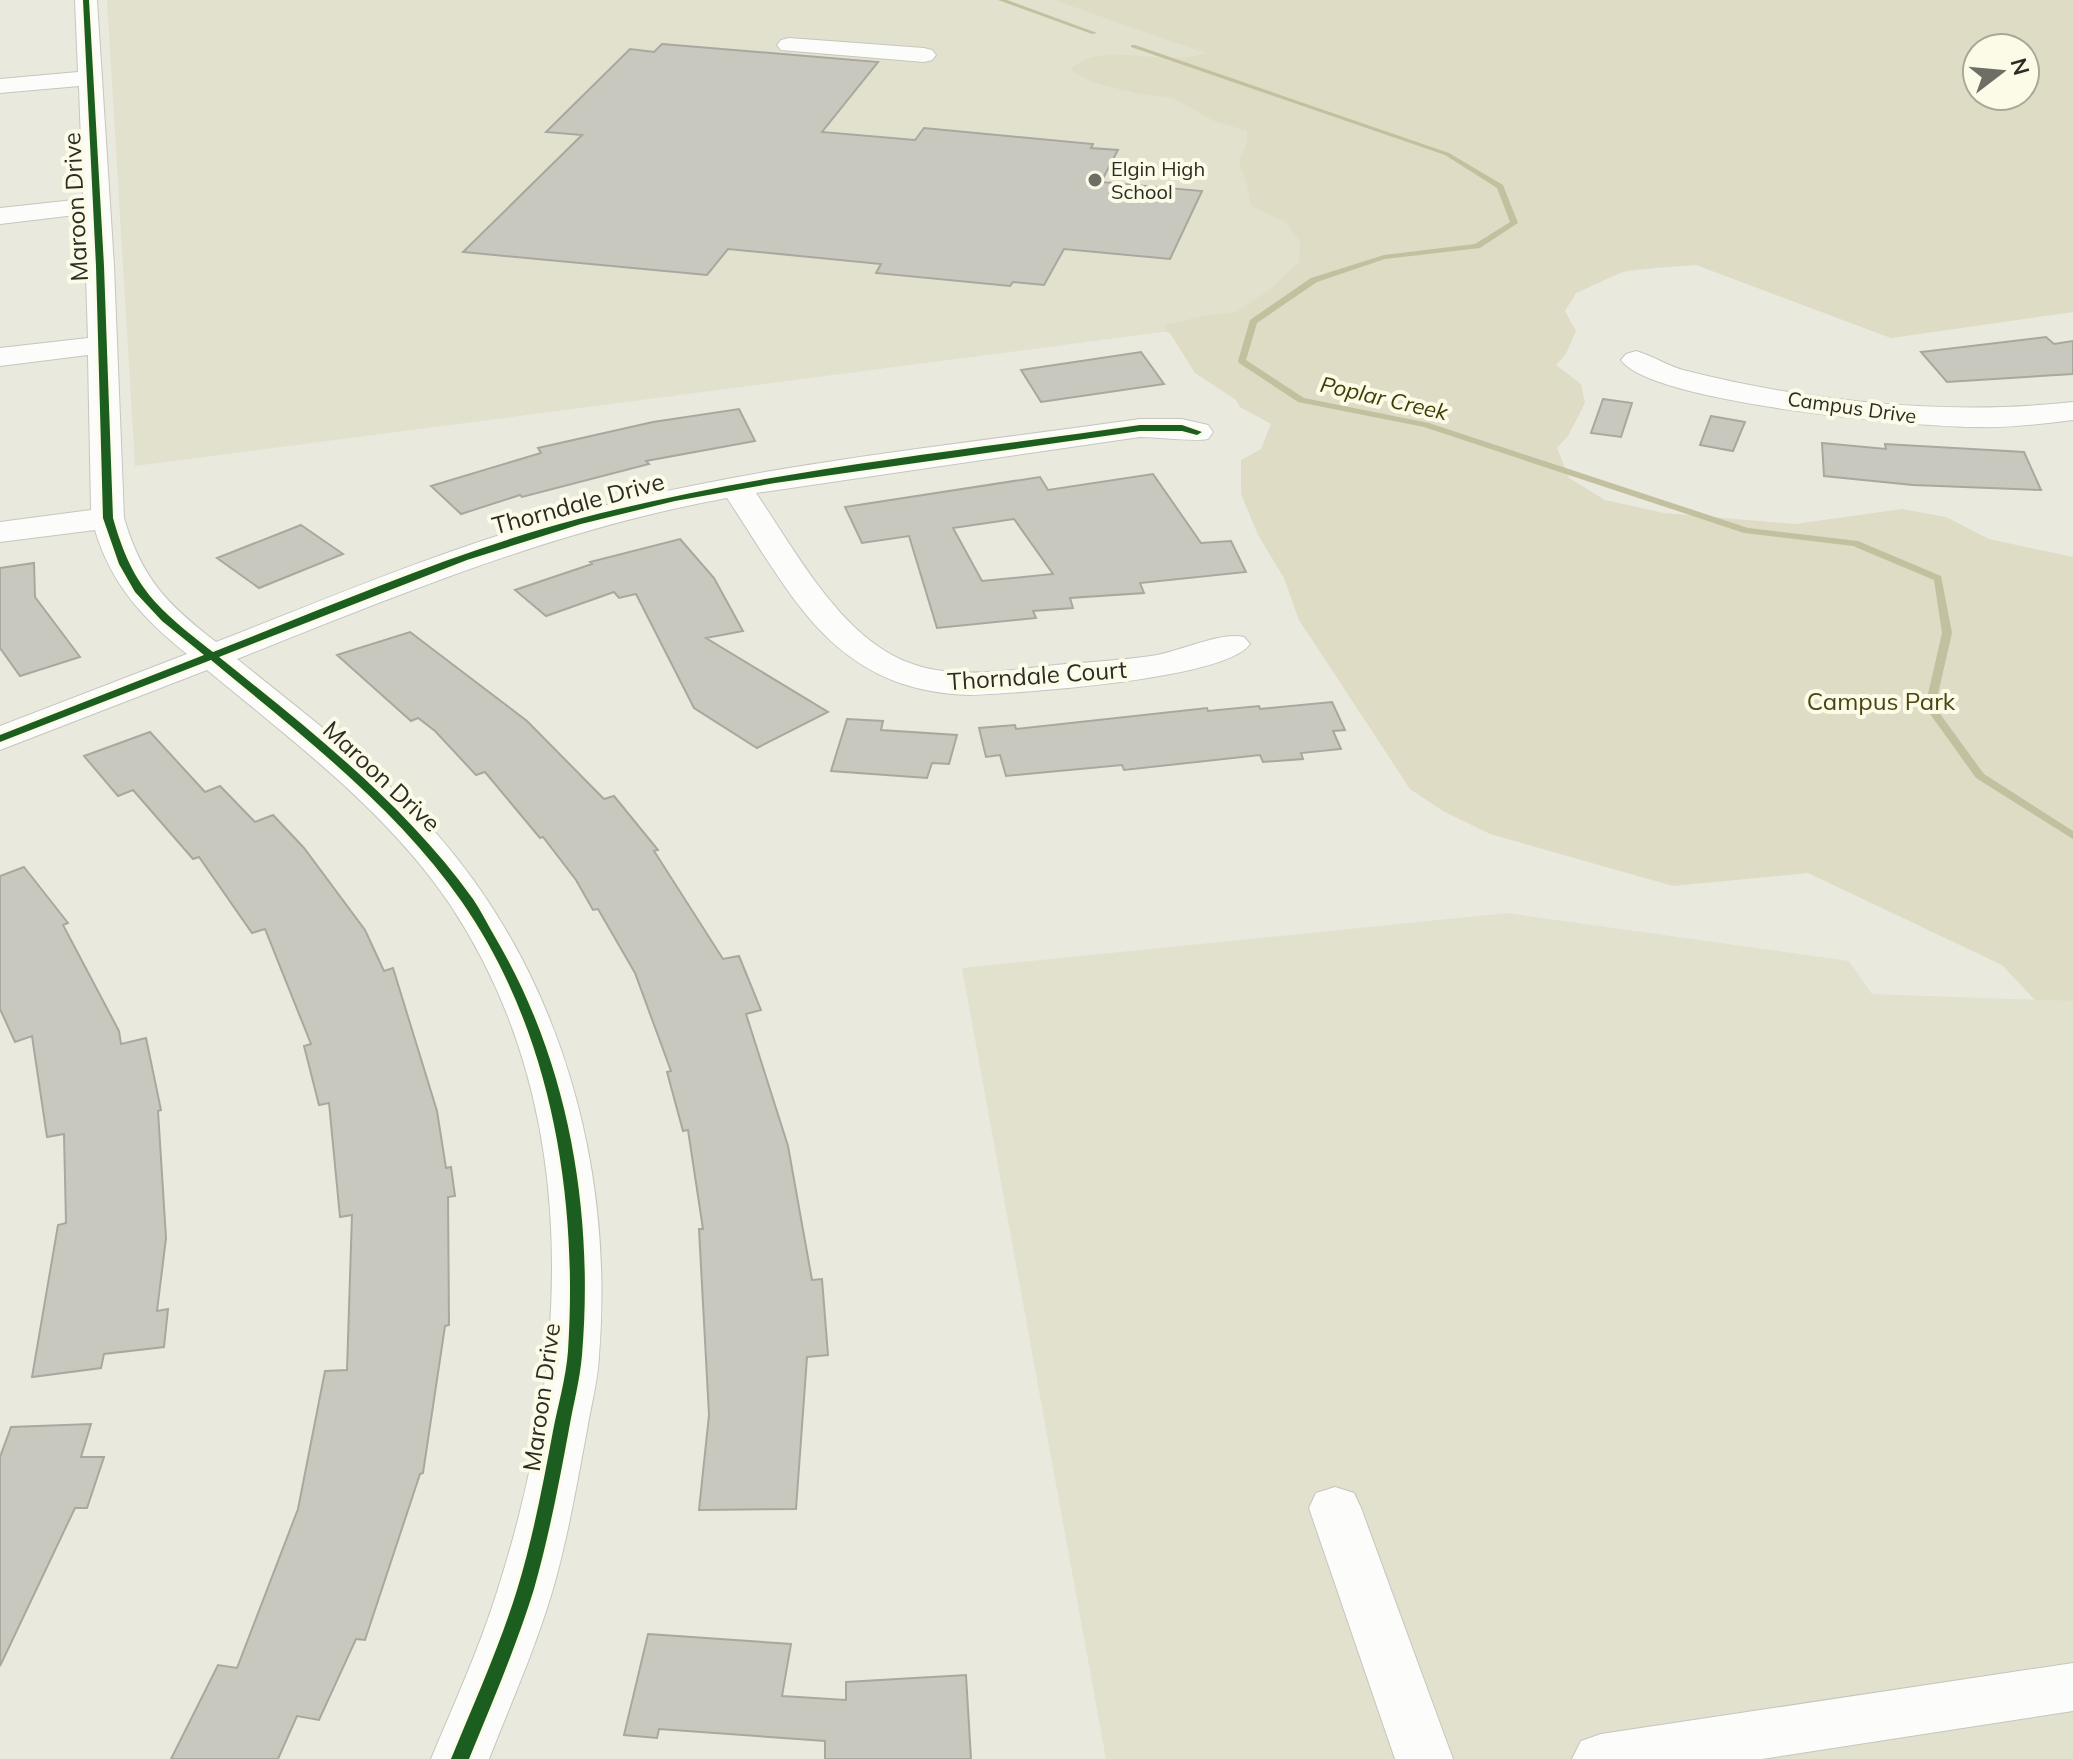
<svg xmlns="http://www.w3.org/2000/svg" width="2073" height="1759" viewBox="0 0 2073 1759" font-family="Mulish,sans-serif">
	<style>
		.built { fill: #e2e1ce; fill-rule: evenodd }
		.green { fill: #dedcc5; fill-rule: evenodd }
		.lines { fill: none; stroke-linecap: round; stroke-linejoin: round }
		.stream { fill: #c2c09f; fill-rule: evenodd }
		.building { fill: #c9c8bf; stroke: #a9a89f; stroke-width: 2; fill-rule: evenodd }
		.minor-casing { stroke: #c6c6be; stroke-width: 2 }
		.minor { fill: #fcfcfa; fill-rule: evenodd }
		.cycleway-casing { stroke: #fcfbe7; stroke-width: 5 }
		.cycleway { fill: #1b5e20; fill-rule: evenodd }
		.poi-dot { fill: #6e6e65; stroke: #fcfbe7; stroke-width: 3 }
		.labels { text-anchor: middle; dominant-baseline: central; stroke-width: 8; stroke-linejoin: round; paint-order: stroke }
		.far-poi-label { font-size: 20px; fill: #2c2b24; stroke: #fcfbe7; text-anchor: start }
		.far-street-label { font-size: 20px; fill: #2c2b24; stroke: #fcfbe7 }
		.far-water-label { font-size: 22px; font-style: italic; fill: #403c05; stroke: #fcfbe7 }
		.street-label { font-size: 24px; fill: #2c2b24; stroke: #fcfbe7 }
		.park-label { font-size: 24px; fill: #4a4512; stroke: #fcfbe7 }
	</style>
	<rect width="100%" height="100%" fill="#eae9de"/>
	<!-- built -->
	<path class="built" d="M107,0H2073V312L1891,338L1693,263L135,466ZM1977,48H2025V96H1977Z
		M1507,913L1849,961L1872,994L2073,1001V1759H1106L962,968Z"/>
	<!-- green -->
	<path class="green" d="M1054,0H2073V312L1891,338L1696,265L1627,270L1576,293L1565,311L1576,331L1566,354L1556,365L1581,384L1585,403L1568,436L1557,448L1569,478L1605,500L1664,513L1795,524L1902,509L1946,517L1989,539L2073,557V1001L2035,1000L2002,965L1808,873L1673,886L1490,834L1443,811L1410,789L1299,620L1284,578L1258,535L1241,494V460L1261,449L1271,424L1240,407L1236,400L1195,373L1170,333L1165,331V325L1208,315L1236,312L1269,290L1299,262L1300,241L1284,221L1251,206L1247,185L1239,162L1247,142V131L1214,121L1173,98L1134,93L1095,83L1070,70C1100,38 1165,69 1205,53ZM1977,48H2025V96H1977Z"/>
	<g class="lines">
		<!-- stream -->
		<path class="stream" d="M998,0H1007L1097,33L1092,34Z
			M1131,45H1135L1449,153L1503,185L1518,223L1480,248L1385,259L1317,282L1257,323L1246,360L1304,398L1429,423L1748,528L1858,541L1941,576L1952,633L1935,707L1984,774L2073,831V839L1976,778L1925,707L1942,633L1934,580L1853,546L1744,533L1424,427L1298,402L1239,363L1238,361L1250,320L1311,278L1384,255L1475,244L1510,222L1497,188L1445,155L1131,47Z"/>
	</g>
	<!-- building -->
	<path class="building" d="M662,44L878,62L822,132L915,140L924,128L1093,144L1091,148L1118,150L1101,182L1202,191L1170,259L1064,249L1044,285L1013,282L1010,286L876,273L881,264L728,249L707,275L463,252L582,135L546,132L630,49L654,52Z
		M2046,337L2054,344L2073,341V374L1947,382L1921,352Z
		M1141,352L1164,384L1041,402L1021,370Z
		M1603,399L1632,403L1621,437L1591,433Z
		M739,409L755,441L646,461L649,464L522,497L520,495L461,514L431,486L541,453L538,448L653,422Z
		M1711,416L1745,422L1733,451L1700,445Z
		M1822,443L1886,449L1885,444L2024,452L2041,490L1913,485L1824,476Z
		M1153,474L1201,543L1231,541L1246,572L1140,583L1144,593L1070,598L1073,608L1033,611L1036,618L937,628L909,536L862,543L845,507L1040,477L1048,490ZM1014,519L1053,574L982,581L953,528Z
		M301,525L343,554L259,588L217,558Z
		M680,539L714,578L743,631L706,638L828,712L757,748L694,708L636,594L619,598L614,592L546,616L515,590L592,564L590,562Z
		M34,563L35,597L80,657L20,676L0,648V568Z
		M410,632L527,721L604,799L614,796L658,850L654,851L723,959L739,956L761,1010L746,1014L788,1146L812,1280L822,1279L828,1355L807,1357L796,1509L699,1510L709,1415L699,1229H703L688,1130L683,1131L667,1072L671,1071L635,973L598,909L593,910L576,880L543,837L540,838L485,772L476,775L435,731L418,718L411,721L337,655Z
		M1332,702L1345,730L1333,731L1341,749L1301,753L1303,759L1263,762L1260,755L1124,770L1122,765L1006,776L1000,755L986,757L979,728L1015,725L1016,729L1207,708L1208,711L1259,706L1260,709Z
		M847,719L883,721L881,730L957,735L949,764L932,763L927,778L831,771Z
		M150,732L205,792L220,786L255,822L273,815L304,848L365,930L384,971L393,968L437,1111L446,1168L451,1167L455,1196L448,1197L449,1325L445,1326L423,1473L420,1474L365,1640L356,1639L319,1720L297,1716L278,1759H171L218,1665L237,1668L298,1509L325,1371L347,1370L352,1215L340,1217L329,1103L319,1105L304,1046L311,1044L265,929L252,933L199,857L193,859L133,790L118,796L84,756Z
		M24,867L68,923L63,925L119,1031L121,1044L146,1038L161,1110L158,1111L166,1238L157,1311L168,1309L164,1347L104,1354L101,1368L32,1377L58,1225L66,1223L64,1134L47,1137L32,1036L15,1042L0,1009V876Z
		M91,1424L81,1457H104L87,1508H75L0,1666V1457L11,1427Z
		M648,1634L791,1644L782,1696L846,1700V1682L966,1675L971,1759H825V1741L659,1729L657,1738L624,1735Z"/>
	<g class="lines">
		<!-- minor casing -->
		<g class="minor-casing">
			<path id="minor" d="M75,0H97L114,266L124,518C142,579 167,604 216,642C332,597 448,547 568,515C755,464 949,446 1140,419H1182L1208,425L1213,432L1208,439C1194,442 1158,437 1140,437L756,493C790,543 830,616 882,649C938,686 1003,670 1066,664C1094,662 1122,660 1151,656C1179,652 1221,631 1244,637L1250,644C1225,680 1018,693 970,695C834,691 794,599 727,498C556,529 398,595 237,659C304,713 377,768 435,832C561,975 614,1167 599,1356C598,1381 591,1405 587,1430C577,1483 568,1537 553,1589C536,1647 511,1703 489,1759H431C454,1704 479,1649 497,1592C569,1368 586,1111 451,906C389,813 293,741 207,670L0,750V726L187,654C143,619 111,584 95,530L0,542V522L91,510L88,355L0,366V348L88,338L84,214L0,224V208L83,199L79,86L0,93V79L78,72Z
				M789,38L924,48L932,50L936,55L932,60L924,62L781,50L777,45L781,40Z
				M1636,351C1654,356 1669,367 1687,371C1810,402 1947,416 2073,402V420C2041,424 2008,428 1976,427C1918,427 1651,403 1621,360L1626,354Z
				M1335,1487L1354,1493L1361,1508L1453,1759H1395L1309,1508L1316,1493Z
				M2073,1663V1711L1762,1759H1572L1581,1741L1601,1734Z"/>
		</g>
		<!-- minor -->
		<use href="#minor" class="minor"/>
		<!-- cycleway casing -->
		<g class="cycleway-casing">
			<path id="cycleway" d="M83,0H89L104,266L113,518C133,589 157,608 213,652C333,605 453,552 578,519C762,471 952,452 1140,425H1182L1202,432L1197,435L1182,431H1140L775,483L675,501L581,524L467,560L219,657C310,730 405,804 473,899C481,911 488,925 495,937C569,1062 594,1212 582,1355C580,1380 573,1405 569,1429C559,1483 549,1536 534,1589C516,1647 492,1703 469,1759H451C474,1703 499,1648 517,1590C533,1538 543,1484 553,1431C558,1405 566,1378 568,1351C578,1197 552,1032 462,902C397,808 299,733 211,660L0,742V735L204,655L162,621L135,592L119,564L103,518L96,266Z"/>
		</g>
		<!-- cycleway -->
		<use href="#cycleway" class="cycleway"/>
	</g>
	<!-- markers -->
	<circle class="poi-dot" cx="1095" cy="180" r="8"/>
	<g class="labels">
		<!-- far-poi labels -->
		<g class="far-poi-label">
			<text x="1111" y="168">Elgin High<tspan x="1111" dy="23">School</tspan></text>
		</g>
		<!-- far-street labels -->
		<g class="far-street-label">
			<text transform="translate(1852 407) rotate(8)">Campus Drive</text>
		</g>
		<!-- far-water labels -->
		<g class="far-water-label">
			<text transform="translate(1384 398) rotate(13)">Poplar Creek</text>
		</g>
		<!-- street labels -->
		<g class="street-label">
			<text transform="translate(75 207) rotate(-93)">Maroon Drive</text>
			<text transform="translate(578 503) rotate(-15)">Thorndale Drive</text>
			<text transform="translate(1037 675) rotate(-4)">Thorndale Court</text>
			<text transform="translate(382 776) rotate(43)">Maroon Drive</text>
			<text transform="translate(541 1397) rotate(-82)">Maroon Drive</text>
		</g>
		<!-- park labels -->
		<g class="park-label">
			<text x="1881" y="701">Campus Park</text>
		</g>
	</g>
	<!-- north arrow -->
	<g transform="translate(2001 72) rotate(74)"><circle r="38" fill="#fcfbe7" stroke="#a9a899" stroke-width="2"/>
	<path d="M0-6L14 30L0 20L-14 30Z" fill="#6e6e65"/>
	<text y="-12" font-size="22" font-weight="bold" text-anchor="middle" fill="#2c2b24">N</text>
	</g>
</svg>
